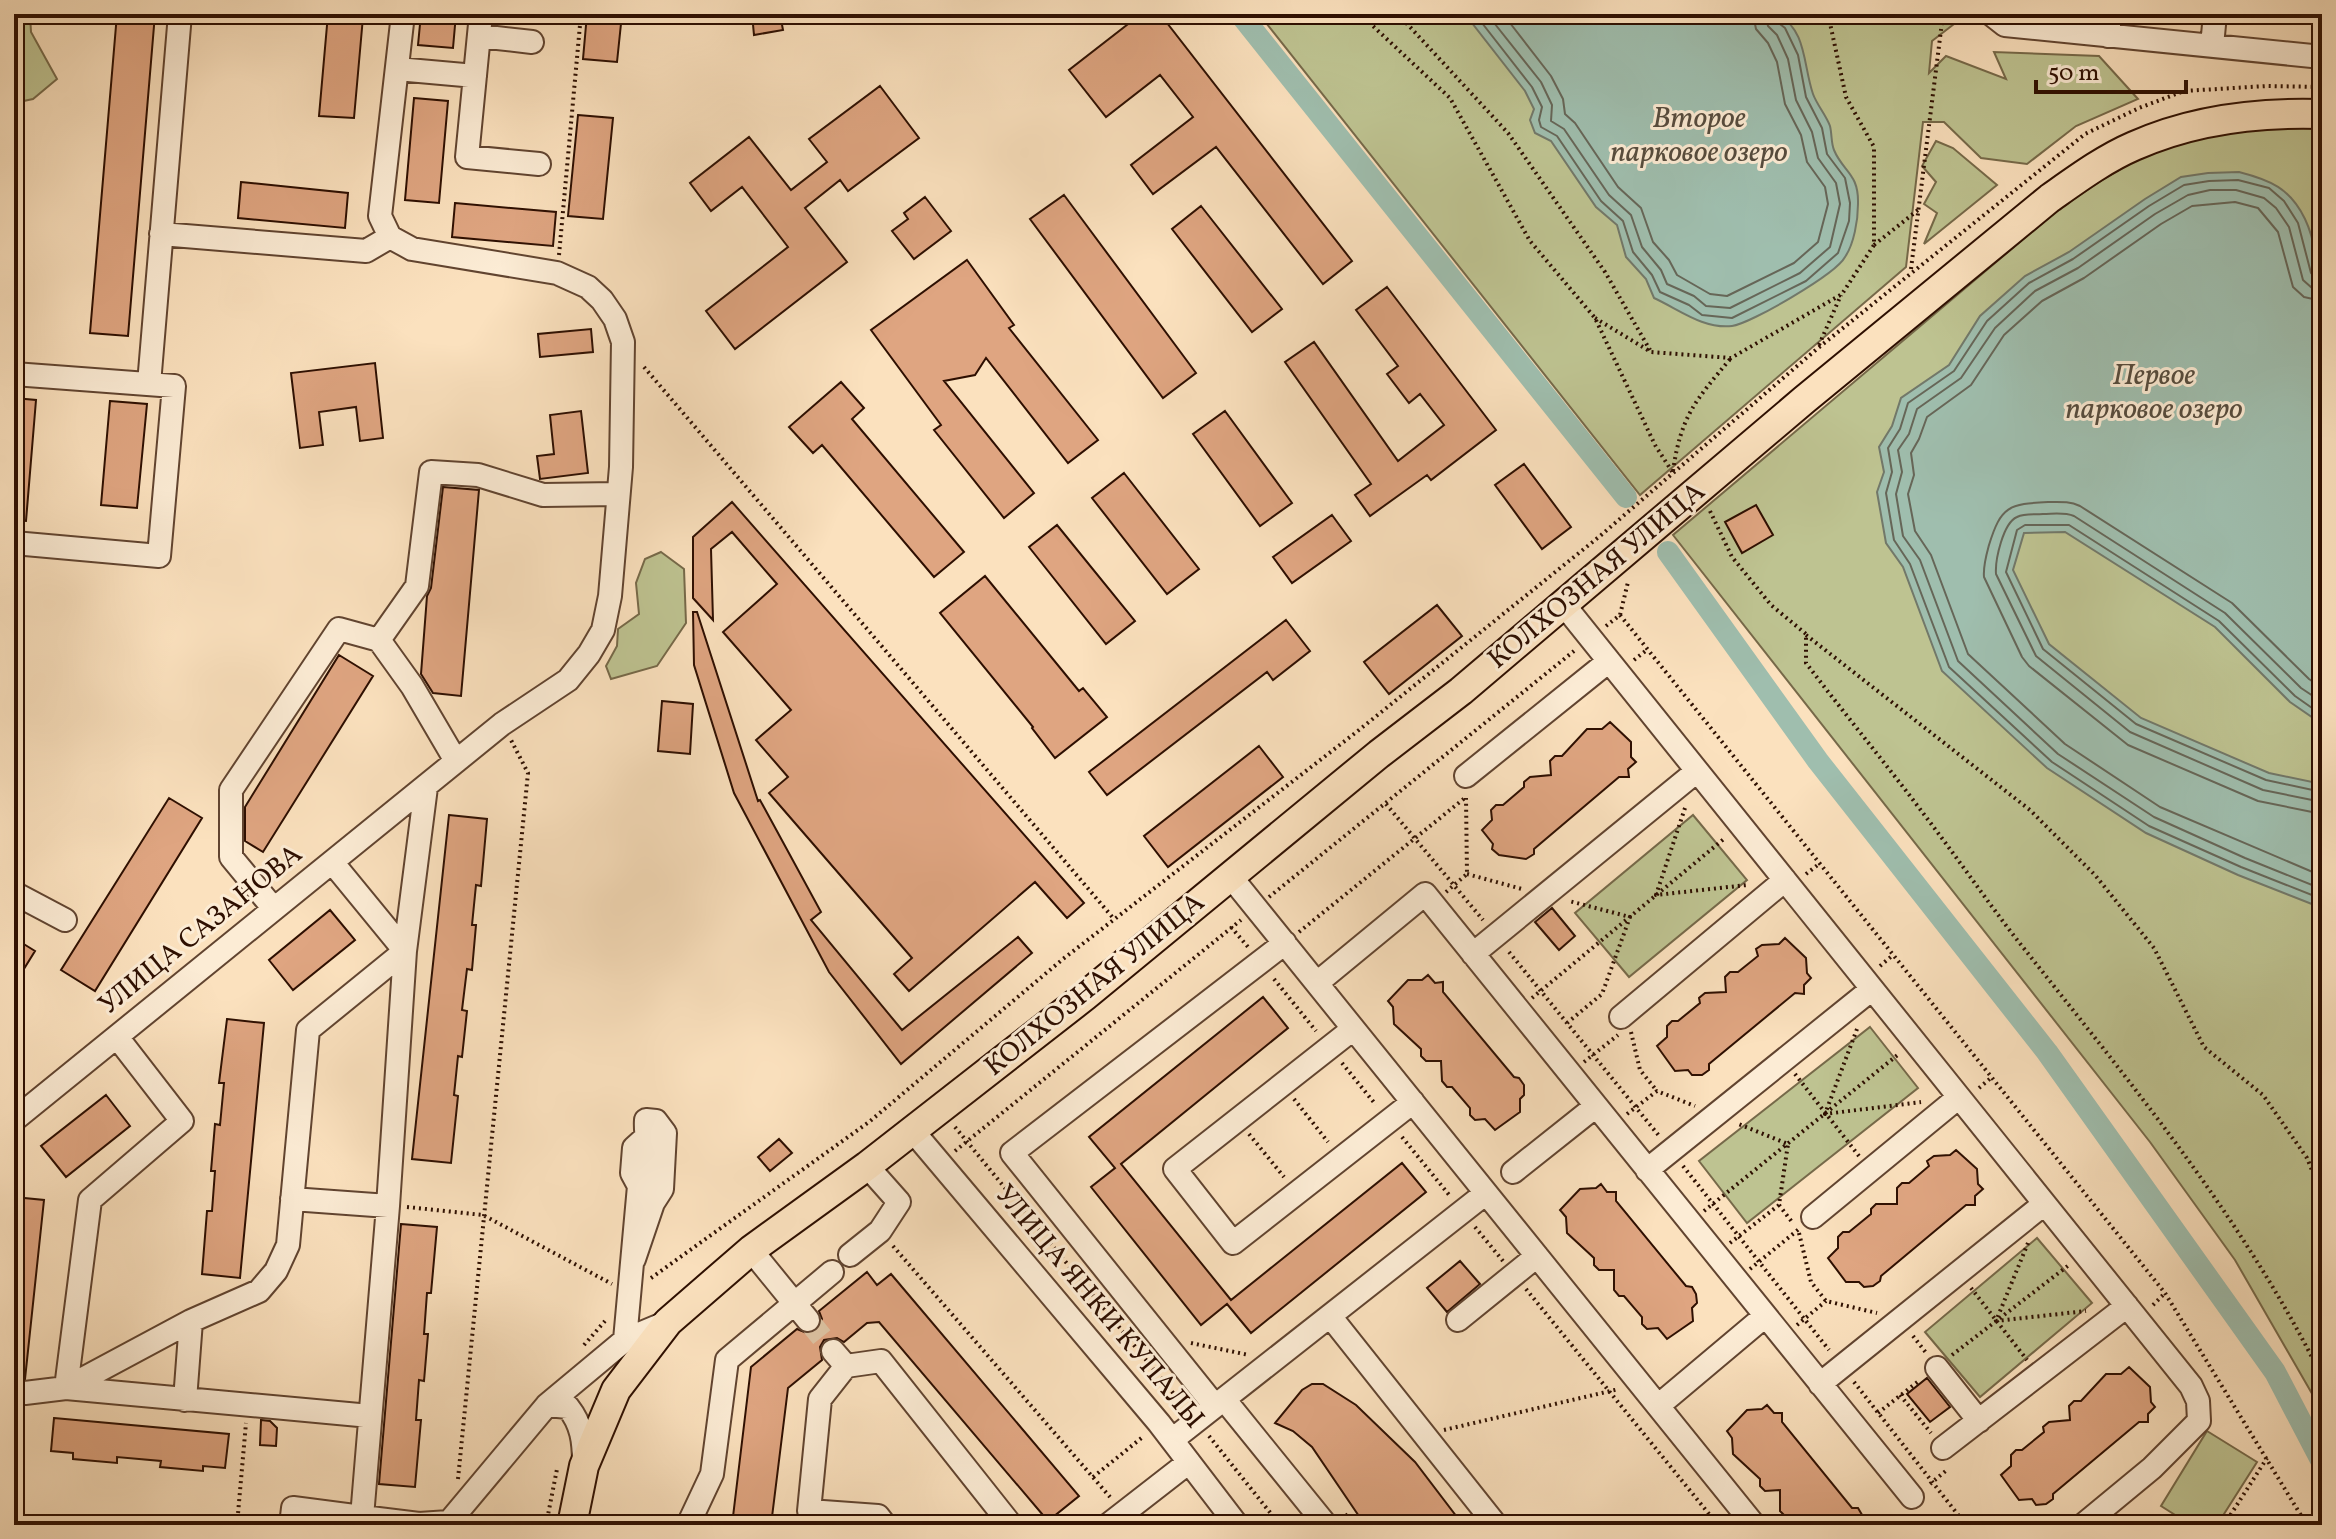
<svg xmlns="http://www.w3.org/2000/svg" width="2336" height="1539" viewBox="0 0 2336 1539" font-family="Vollkorn,serif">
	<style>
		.green { fill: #bec391; stroke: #766949; stroke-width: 2 }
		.water { fill: #9fbeae; stroke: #727869; stroke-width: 2 }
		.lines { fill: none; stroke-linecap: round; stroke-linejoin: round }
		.shore { stroke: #666658; stroke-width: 2 }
		.canal { stroke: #9fbeae; stroke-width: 22 }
		.building { fill: #dfa581; stroke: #2e0f01; stroke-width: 2 }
		.minor-tunnel { stroke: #dcc2a2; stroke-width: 22; stroke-dasharray: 22 11; stroke-linecap: butt }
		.minor-casing { stroke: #614430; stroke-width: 26 }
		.major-casing { stroke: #2e0f01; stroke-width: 32 }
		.path { stroke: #2e0f01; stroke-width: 4; stroke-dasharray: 2 4; stroke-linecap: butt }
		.minor { stroke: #fcecd5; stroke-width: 22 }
		.major { stroke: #fbe1be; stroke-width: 28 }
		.labels { text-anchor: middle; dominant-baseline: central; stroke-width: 6; stroke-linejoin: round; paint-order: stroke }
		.street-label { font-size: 28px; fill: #2e0f01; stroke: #fcecd5 }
		.water-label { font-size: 30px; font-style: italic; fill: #564c3e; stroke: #fcecd5 }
	</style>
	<rect width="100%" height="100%" fill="#fbe1be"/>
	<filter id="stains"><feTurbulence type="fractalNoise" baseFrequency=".0025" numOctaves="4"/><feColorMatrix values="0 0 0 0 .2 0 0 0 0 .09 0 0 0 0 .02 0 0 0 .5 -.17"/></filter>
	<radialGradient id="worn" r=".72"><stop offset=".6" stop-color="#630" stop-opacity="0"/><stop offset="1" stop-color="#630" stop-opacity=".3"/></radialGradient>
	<!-- green -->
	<path class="green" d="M14,14H30L31,32L57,79L33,99L14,103Z
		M1259,14H1967L1932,41L1929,73L1946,56L2006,79L1994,52L2099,56L2138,99L2076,126L2027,164L1981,158L1944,122H1923L1906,267L1640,495Z
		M2264,125L2322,127V1411L2235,1260L2150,1142L1673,535L2053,214C2093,185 2136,155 2184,141C2210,134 2238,131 2264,125Z
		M1936,141L1953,148L1997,185L1924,244L1937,213L1924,204L1936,182L1922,166Z
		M661,552L684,569L686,623L657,666L611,679L606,666L617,646L618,629L639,614L636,583L645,559Z
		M1693,815L1747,880L1629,977L1575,913Z
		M1870,1027L1918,1088L1747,1223L1699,1161Z
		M2037,1238L2092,1303L1980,1397L1925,1332Z
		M2207,1431L2257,1462L2217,1525H2191L2161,1506Z"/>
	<!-- water -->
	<path class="water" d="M1452,14H1778C1807,31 1803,65 1813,94C1817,105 1826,115 1830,126C1832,134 1831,143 1834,150C1843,172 1859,173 1858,204C1858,220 1854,244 1845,257C1836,274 1750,324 1732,326C1703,329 1680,310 1654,298L1646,279L1626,257L1617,225L1596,207L1551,141L1535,133L1530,120L1534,109L1525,91L1468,18L1454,17Z
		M2239,172C2270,180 2290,188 2305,219C2326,263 2317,328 2320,376C2326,492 2322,609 2322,724L2290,702L2215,627L2065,532L2024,533L2013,570L2049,644L2141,718L2269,773L2322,784V908L2238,875L2146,833L2047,768L1942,671L1903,567L1886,543L1877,492L1884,472L1879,447L1892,426L1901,398L1949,365L1980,316L2025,276L2069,252L2145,199L2181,177L2208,173Z"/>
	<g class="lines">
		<!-- shore -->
		<path class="shore" d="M1475,14L1532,87L1542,107L1539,120L1541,127L1557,136L1601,201L1623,221L1633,252L1652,275L1660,292L1689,305L1702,315L1732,318L1806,281L1838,253L1849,221L1850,203L1845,178L1827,154L1822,128L1806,97L1798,55L1785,28L1776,21L1775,14
			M1487,14L1541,82L1552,105L1551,121L1564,129L1609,195L1631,215L1642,247L1661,270L1667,284L1694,296L1706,306L1730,308L1800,273L1830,247L1840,204L1836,183L1818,158L1812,132L1796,100L1788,59L1777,35L1768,26L1765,14
			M1503,14L1551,76L1563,99L1565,114L1575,123L1618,187L1641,208L1653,242L1669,260L1677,275L1710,294L1727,296L1794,263L1818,242L1828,204L1825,187L1807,162L1801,135L1785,104L1777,62L1768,43L1756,29L1753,14
			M2322,279L2315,278L2311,273L2298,223L2284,201L2269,188L2238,180L2209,181L2184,185L2149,206L2073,259L2029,283L1987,321L1954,371L1908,403L1900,429L1888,448L1892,472L1886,493L1894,540L1910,564L1949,667L2052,762L2149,826L2241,867L2322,899
			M2322,289L2312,288L2303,280L2289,227L2276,208L2264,198L2236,190H2210L2188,195L2155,214L2078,268L2035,291L1995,328L1961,378L1917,409L1909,434L1898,450L1902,472L1896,494L1903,536L1920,560L1958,661L2058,754L2154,817L2245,858L2322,889
			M2322,301L2304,297L2293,287L2278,232L2258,208L2235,202L2192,206L2161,224L2084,278L2042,301L2004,335L1971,385L1927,417L1919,439L1911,453L1914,475L1908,494L1915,531L1931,555L1968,654L2065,744L2160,807L2322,876
			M2322,688L2309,679L2232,603L2080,506C2069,501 2060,502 2048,502C2009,504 2001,506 1989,545C1986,556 1983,566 1984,577L2022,657L2029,666L2128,745L2258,801L2322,814
			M2322,702L2301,688L2225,613L2074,516C2064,512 2053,514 2043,514C2035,515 2025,513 2017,517C2003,523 1995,560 1996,574L2036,656L2130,732L2263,790L2322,802
			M2322,715L2295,696L2219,621L2069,525H2025L2017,530L2006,572L2043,649L2136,724L2266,780L2322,792"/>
		<!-- canal -->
		<path class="canal" d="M1240,14L1626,497
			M1668,552L1818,761L2047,1052L2275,1372L2322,1462"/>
	</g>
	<!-- building -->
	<path class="building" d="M117,14H155L128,336L90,333Z
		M328,14L363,17L354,118L319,116Z
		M421,14H456L453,48L418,45Z
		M587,14H622L617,62L583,59Z
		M752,14H780L783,30L754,35Z
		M1141,14H1160L1352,261L1323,284L1216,147L1153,194L1131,165L1193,117L1160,75L1106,117L1069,70Z
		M880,86L919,138L848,191L840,180L805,208L847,262L735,349L706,311L788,247L742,187L711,211L690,183L749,137L791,190L827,162L809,139Z
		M414,98L448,101L439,203L405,200Z
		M578,115L613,118L603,219L568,216Z
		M241,182L348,193L345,228L238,218Z
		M1064,195L1196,373L1163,398L1030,219Z
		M925,197L951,231L914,259L892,231L908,219L904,213Z
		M455,203L556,212L553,246L452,237Z
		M1201,206L1282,309L1252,332L1172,229Z
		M967,260L1014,325L1009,328L1098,440L1068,463L986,358L975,375L944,381L1034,493L1004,518L934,430L941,425L871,330Z
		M1387,287L1496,430L1431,480L1427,475L1370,516L1355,495L1371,484L1285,362L1314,342L1398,461L1444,425L1420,394L1409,403L1387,374L1398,366L1356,310Z
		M591,329L593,352L540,357L538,334Z
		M375,363L383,438L360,441L356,407L319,412L323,445L300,448L291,373Z
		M841,382L864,408L852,419L964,552L934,577L822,445L813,453L789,427Z
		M14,398L36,400L26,521L14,520Z
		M110,401L147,404L137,508L101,505Z
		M581,411L588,473L540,479L537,456L554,454L550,415Z
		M1225,411L1292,503L1260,526L1193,434Z
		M1524,464L1571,527L1542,549L1495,485Z
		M1124,473L1199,569L1167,594L1092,498Z
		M443,487L479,490L461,696L433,693L421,674L427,596L431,588Z
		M732,502L1084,903L1067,918L1035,882L909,991L894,974L912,958L769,793L788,777L756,740L791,710L723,632L777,584L732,532L711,549L713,620L693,598V537Z
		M1756,505L1773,535L1742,553L1725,522Z
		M1332,515L1351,541L1292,583L1273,557Z
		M1057,525L1135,621L1106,644L1029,547Z
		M985,576L1079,691L1083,688L1107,717L1055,758L1032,728L1033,727L940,613Z
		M1437,605L1462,636L1389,694L1364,662Z
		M693,612H697L758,801L760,800L821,912L811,920L902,1030L1018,937L1032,953L901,1064L829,972L734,793L694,665Z
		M1286,620L1310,651L1273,680L1267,672L1107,795L1089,772Z
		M339,655L373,676L263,852L245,841V807Z
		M662,701L693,704L690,754L658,751Z
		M1610,722L1631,742V757L1636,762L1628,769L1629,777H1619L1534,849V854L1526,859L1499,855L1492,849L1493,844L1482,830L1492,820L1491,810L1496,805H1503L1524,787V782L1530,777L1551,775L1550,761L1555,756H1562L1587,729H1602Z
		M1259,746L1283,777L1168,867L1144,836Z
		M169,798L202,818L95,991L61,970Z
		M449,815L487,819L481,886L476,885L472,925H476L472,970L467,969L462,1010L467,1011L462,1057L458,1056L454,1095L458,1096L451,1163L412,1159Z
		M1552,908L1575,936L1559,950L1535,922Z
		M330,910L355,940L293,990L269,960Z
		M14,938L35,951L14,985Z
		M1785,938L1806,958L1807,973L1811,978L1804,985V994L1795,993L1709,1064V1070L1702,1075H1692L1688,1070L1675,1071L1657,1046L1667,1037V1026L1672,1021H1678L1700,1003L1699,998L1705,993L1726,992L1725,977L1730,972H1738L1758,956L1756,949L1762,945L1779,944Z
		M1428,975L1435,983L1443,982V992L1514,1077L1519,1078L1524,1085V1095L1520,1099V1112L1495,1130L1485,1119L1475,1120L1470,1115V1108L1452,1087H1447L1442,1081L1441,1061H1426L1421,1056V1049L1394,1024L1393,1007L1388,1001L1408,980H1422Z
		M1263,997L1288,1028L1121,1164L1231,1300L1402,1163L1426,1192L1251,1333L1227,1304L1201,1325L1091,1187L1115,1168L1089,1137Z
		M227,1019L264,1023L240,1278L202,1274L207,1211H212L215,1171H211L215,1124L220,1125L224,1083H219Z
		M106,1095L130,1126L66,1177L41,1146Z
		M779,1139L792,1153L770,1171L758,1157Z
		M1956,1150L1977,1169L1978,1184L1983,1189L1975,1196V1205H1966L1881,1276L1880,1281L1873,1286L1864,1287L1859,1282H1846L1828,1258L1838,1248V1237L1843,1232H1849L1871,1214V1209L1876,1204H1897V1188L1902,1183H1909L1929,1166L1927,1161L1934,1156L1950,1155Z
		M1601,1184L1607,1192H1616V1201L1686,1286L1692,1287L1696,1294L1697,1303L1692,1308L1693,1321L1667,1339L1658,1328L1647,1329L1642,1324V1317L1624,1296H1619L1614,1290V1270H1599L1594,1265V1258L1567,1233L1566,1217L1560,1210L1580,1189L1596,1188Z
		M14,1197L44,1200L25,1379L14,1377Z
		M401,1224L437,1227L431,1293H427L424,1334H428L424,1381L419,1380L416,1420H421L415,1487L379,1484Z
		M1460,1261L1480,1284L1447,1312L1427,1288Z
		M867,1272L877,1285L891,1274L1079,1496L1048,1521L879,1322L867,1323L844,1342L837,1338L824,1340L820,1347L822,1360L788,1388L771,1525H732L751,1367L797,1329L809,1334L817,1330L822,1319L819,1311Z
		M2129,1367L2150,1387L2151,1402L2155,1407L2148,1414V1422H2139L2053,1494V1499L2046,1504L2036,1505L2032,1499L2019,1500L2001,1475L2011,1466V1455L2016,1450H2022L2044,1432L2043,1427L2049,1422L2070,1420L2069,1406L2074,1401H2081L2106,1374H2121Z
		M1927,1378L1950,1407L1930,1422L1907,1394Z
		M1312,1384H1323L1356,1405L1415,1462L1463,1525H1365L1312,1447L1293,1431L1275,1423L1302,1390Z
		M1767,1405L1774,1413H1782V1422L1852,1508H1858L1868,1525H1797L1791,1517H1786L1780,1511V1490L1765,1491L1760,1486V1479L1733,1454L1732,1438L1727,1431L1747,1410L1762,1409Z
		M54,1418L229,1434L225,1468L203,1466V1471L160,1467L161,1461L117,1457V1463L73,1459V1453L51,1451Z
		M261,1420L270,1421L277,1428L276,1446L260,1445Z"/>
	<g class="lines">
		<!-- minor-tunnel -->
		<path class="minor-tunnel" d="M808,1320L833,1351"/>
		<!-- minor casing -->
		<g class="minor-casing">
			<path id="minor" d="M481,14L467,157L539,164
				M1991,14L2005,25L2322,57
				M479,36L532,42
				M2108,36L2110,14
				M2212,46L2215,14
				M397,69L475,76
				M161,234L366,251L390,237
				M14,374L174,386L159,556L14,543
				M149,384L180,14
				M1564,605L2191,1386L2198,1401L2199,1421L2152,1468L2083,1525
				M379,640L417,586L431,472L478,475L543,495L618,494
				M1466,776L1609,661
				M426,787L405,951L388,1206L362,1517L419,1524L449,1522L547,1405L625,1340L668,1322
				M1231,877L1754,1525
				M14,893L65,920
				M274,909L231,857V790L339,629L379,640L412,686L456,761
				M1473,954L1697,771
				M1317,983L1425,894L1912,1497
				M1621,1017L1785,880
				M1353,1029L1175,1169L1233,1243L1413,1102
				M14,1120L502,724L568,680L589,654L603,630L610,596L621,467L623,342L615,319L602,300L588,287L557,273L412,249L390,237L380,216L403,14
				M912,1130L1159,1423L1237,1525
				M1647,1170L1872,989
				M1513,1172L1596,1106
				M639,1186L632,1173L634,1148L644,1139
				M292,1199L388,1206
				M1813,1217L1959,1097
				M751,1250L808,1320
				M850,1255L880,1231L899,1202L867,1166
				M1330,1316L1496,1525
				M1458,1320L1537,1256
				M625,1340L639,1186C658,1162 644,1146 646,1120L656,1121L665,1133L662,1189L653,1203L634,1259
				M833,1351L846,1366L820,1399L809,1511L878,1516L885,1525
				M846,1366L881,1361L1011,1525
				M1937,1368L1979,1421
				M1820,1384L2044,1204
				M66,1388L191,1321L259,1291L276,1271L288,1245L308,1030L405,951L332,862
				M66,1388L90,1200L182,1121L117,1037
				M14,1391L25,1393L66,1388L370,1416
				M1224,1399L1326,1525
				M185,1400L191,1321
				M547,1405L568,1407C582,1425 584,1441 584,1464
				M1215,1406L1012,1153L1285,943
				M1658,1406L1765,1316
				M1172,1440L1486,1193
				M1943,1448L2127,1306
				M291,1525L293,1508L362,1517
				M688,1525L712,1474L727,1360L832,1272
				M1108,1525L1189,1462"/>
		</g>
		<!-- major casing -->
		<g class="major-casing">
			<path id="major" d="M572,1525L584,1466L616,1390L668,1322L751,1250L867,1166L1085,996L1379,754L1461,691L1804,400L2050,198C2077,179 2104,159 2134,146C2194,119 2258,112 2322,114"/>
		</g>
		<!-- path -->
		<path class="path" d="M1360,14L1450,98L1530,241L1595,318L1655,445L1673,473
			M1398,14L1508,133L1605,272L1650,350
			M1874,245L1918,210
			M559,255L581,14
			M1911,269L1943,14
			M1595,318L1651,352L1731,358L1842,294L1874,245V147L1846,97L1828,14
			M1819,345L1841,295
			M644,367L1114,919
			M1673,471C1681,415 1696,400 1731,358
			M1710,511L1732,557L1771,605L1806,634V663C1847,717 1891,770 1932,825C1964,867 1993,910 2026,951C2133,1086 2245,1221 2322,1377
			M1620,615L2165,1293L2302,1517L2304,1525
			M1606,626L1620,615L1628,582
			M1806,635L2030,810L2095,875L2154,948L2204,1047L2263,1095L2307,1158L2322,1195
			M1634,660L1648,649
			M1386,804L1483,920
			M1685,808L1656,895L1747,885
			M1467,874L1522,889
			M1806,874L1819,864
			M1446,892L1467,874L1466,798
			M1269,897L1574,651
			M1231,927L1248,947
			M1299,932L1466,797
			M1509,952L1660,1137
			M1880,966L1893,955
			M1274,979L1316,1031
			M1532,998L1725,838
			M1567,1023L1602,994L1630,917L1569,901
			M1857,1029L1825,1114L1921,1102
			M1631,1032L1640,1070L1657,1091
			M1584,1062L1618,1035
			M1342,1063L1376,1105
			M1795,1074L1859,1156
			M1979,1088L1992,1077
			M1294,1099L1328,1142
			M1627,1114L1657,1091L1695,1106
			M955,1127L1183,1405
			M1249,1134L1284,1177
			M1402,1137L1450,1196
			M955,1151L1241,920
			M1683,1166L1829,1350
			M1779,1205L1792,1222
			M407,1207L483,1215L612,1284
			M1704,1211L1900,1053
			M1475,1227L1503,1261
			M1799,1233L1811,1282L1826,1301L1877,1313
			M1730,1243L1779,1205L1788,1144L1736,1123
			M2028,1243L1996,1321L2086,1311
			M893,1246L1110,1497
			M1750,1269L1799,1229
			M651,1278L869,1122L1063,959L1359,730L1600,536L1818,348L2085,134L2139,108L2184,91L2267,86L2322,87
			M1971,1288L2027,1360
			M1526,1289L1718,1525
			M2153,1305L2165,1293
			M1797,1325L1826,1301
			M1913,1336L1927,1354
			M1191,1343L1249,1355
			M584,1345L605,1321
			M1952,1355L2069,1265
			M1854,1382L1966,1525
			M1900,1395L1931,1433
			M1878,1413L1920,1380
			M1444,1430L1619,1389
			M1209,1436L1280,1525
			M1093,1477L1144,1436
			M458,1479L528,773L511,740
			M1930,1484L1948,1469
			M1345,1514L1354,1525
			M237,1525L246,1423
			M546,1525L557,1469
			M2224,1525L2267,1458"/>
		<!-- minor -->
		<use href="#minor" class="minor"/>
		<!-- major -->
		<use href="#major" class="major"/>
	</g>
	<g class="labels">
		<!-- street labels -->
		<g class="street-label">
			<text transform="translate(1597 576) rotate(-40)">КОЛХОЗНАЯ УЛИЦА</text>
			<text transform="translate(201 930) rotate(-39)">УЛИЦА САЗАНОВА</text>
			<text transform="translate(1095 985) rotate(-39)">КОЛХОЗНАЯ УЛИЦА</text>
			<text transform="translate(1099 1307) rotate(50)">УЛИЦА ЯНКИ КУПАЛЫ</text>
		</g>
		<!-- water labels -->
		<g class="water-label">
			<text x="1699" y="119">Второе<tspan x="1699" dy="34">парковое озеро</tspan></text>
			<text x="2154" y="376">Первое<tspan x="2154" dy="34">парковое озеро</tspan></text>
		</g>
	</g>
	<!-- margin -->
	<rect width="2336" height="1539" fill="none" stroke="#fbe1be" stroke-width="48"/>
	<rect x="16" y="16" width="2304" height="1507" fill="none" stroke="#2e0f01" stroke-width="4"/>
	<rect x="24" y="24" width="2288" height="1491" fill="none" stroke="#2e0f01" stroke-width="2"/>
	<!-- scale -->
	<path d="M2036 80v12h150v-12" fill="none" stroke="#2e0f01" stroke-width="4"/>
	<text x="2048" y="80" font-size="24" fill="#2e0f01" stroke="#fcecd5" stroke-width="6" paint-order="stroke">50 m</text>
	<rect width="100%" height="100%" filter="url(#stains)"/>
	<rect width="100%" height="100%" fill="url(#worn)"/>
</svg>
